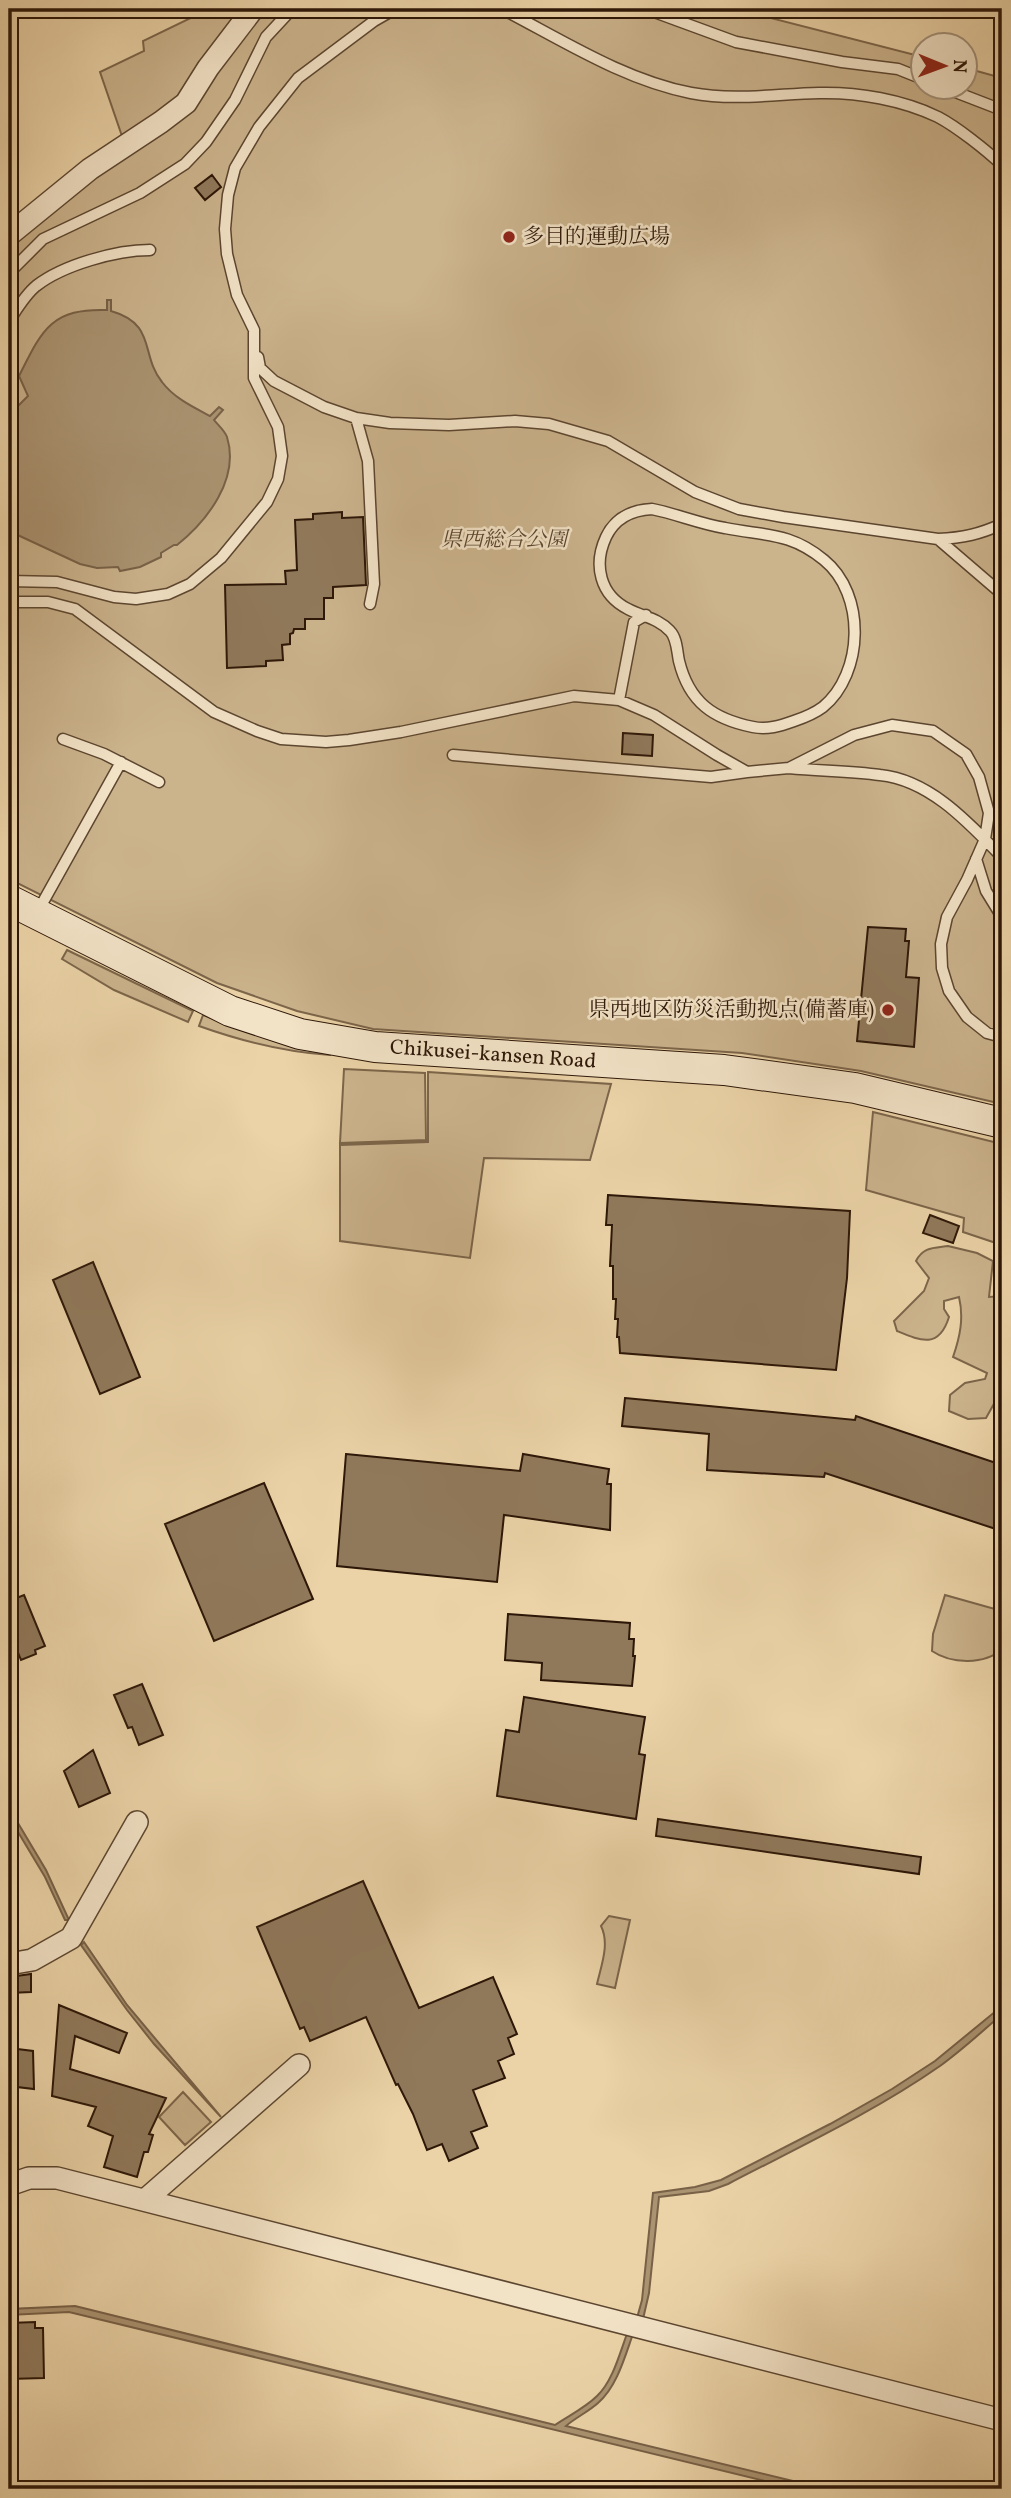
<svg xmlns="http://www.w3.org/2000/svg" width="1011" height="2498" viewBox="0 0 1011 2498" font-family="Vollkorn,'Noto Serif JP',serif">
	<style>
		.green { fill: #cbb38c; stroke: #7c654a; stroke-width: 2 }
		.water { fill: #aa9371; stroke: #786147; stroke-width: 2 }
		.building { fill: #90795b; stroke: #2d1708; stroke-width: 2 }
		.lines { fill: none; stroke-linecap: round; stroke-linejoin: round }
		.lane-casing { stroke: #5c4630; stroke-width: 13 }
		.street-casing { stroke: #5c4630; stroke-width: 24 }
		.secondary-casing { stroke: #2d1708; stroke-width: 32 }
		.lane { stroke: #f2e2c6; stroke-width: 10 }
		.street { stroke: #f2e2c6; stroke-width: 21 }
		.secondary { stroke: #f2e2c6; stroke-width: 30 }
		.poi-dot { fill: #8f2418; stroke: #f2e2c6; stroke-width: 2.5 }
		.labels { text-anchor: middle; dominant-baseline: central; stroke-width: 5; stroke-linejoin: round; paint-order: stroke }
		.poi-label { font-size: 21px; fill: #2d1708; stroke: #f2e2c6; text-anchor: start }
		.park-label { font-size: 21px; font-style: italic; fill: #5c4630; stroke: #f2e2c6 }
		.street-label { font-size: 21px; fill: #2d1708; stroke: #f2e2c6 }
	</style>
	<rect width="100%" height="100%" fill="#ebd3a7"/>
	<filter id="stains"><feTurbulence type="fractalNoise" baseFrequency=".00286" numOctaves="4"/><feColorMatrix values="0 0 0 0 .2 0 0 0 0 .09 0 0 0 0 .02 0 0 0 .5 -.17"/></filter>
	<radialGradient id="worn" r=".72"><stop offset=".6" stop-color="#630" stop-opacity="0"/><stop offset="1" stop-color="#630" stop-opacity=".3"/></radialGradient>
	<!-- green -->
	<path class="green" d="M203,9H247L182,101L123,139L100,72L144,51L143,41L199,14Z
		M263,9H736L923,57V88H965L966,68L1002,78V1104L861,1071L742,1053L373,1029L297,1011L217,983L9,879V244L99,174L167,127Z
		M67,950L193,1011L188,1022L114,990L62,959Z
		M203,1015L232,1026L330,1052V1055C285,1052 241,1041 199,1026Z
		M344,1069L425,1073L426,1140L340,1143Z
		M428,1072L611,1084L590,1160L484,1158L470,1258L340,1241V1145L428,1142Z
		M873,1112L1002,1144V1245L963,1232L964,1218L866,1190Z
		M948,1246L977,1253L993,1261L989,1297L1002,1296V1396L995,1402L986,1418L968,1419L949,1411L950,1395L965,1383L985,1379L987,1373L953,1357C960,1337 964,1318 959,1297L944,1301V1309L949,1317C939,1349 921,1341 897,1331L894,1321L924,1291L929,1278L916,1261C923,1247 933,1248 948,1246Z
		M945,1595L1002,1611V1649C985,1665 951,1664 932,1651L933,1634Z
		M609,1916L630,1920L615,1988L597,1984C601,1966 610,1944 601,1926Z
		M183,2092L211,2122L185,2145L159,2117Z"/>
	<!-- water -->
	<path class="water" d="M107,300H111V311C157,324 140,355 162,382C174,398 193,407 210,416L219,407L223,410L214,420C218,425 225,431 227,437C240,479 207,521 177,545H174L161,553V557L140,567L120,571L118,567L97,568L80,564L9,531V520L12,515L18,514V502L9,500V415L28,396L19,376C42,330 51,308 107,310Z
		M9,1808L46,1870L69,1920H65L45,1877L9,1817Z
		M84,1942L127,2005L221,2117L154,2044L127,2010L81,1945Z
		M1002,2006V2014C982,2032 962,2050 940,2066C874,2112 799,2147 728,2184L709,2191L659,2197L649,2293L643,2319L637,2318L642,2300L653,2193L695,2187L721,2180L830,2124L892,2089L935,2061Z
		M75,2306L555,2425C568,2416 585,2408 597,2396C613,2381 620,2352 628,2331L633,2334C625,2356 617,2387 598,2403C588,2412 575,2418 566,2426L826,2489H798L69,2312L9,2315V2309Z"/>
	<!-- building -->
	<path class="building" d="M212,175L221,187L205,200L195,188Z
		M342,512V518L363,517L366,585L333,587V598H324V619H305V629H294L293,633L290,634V644L282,645L283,660L266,661V666L227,668L225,585L286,584L285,571L297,570L295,520L313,519V514Z
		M623,733L653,735L652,756L622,754Z
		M868,927L906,929L905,941H909L906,977L919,978L914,1047L857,1041Z
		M608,1195L850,1211L847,1278L836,1370L620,1353L619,1337H617L618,1319H615L616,1299H613V1266H610L612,1225H606Z
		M930,1215L959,1226L953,1243L923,1233Z
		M93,1262L140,1377L100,1394L53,1280Z
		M625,1398L855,1420L856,1416L1002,1465V1531L825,1473L824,1477L707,1470L709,1434L622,1426Z
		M346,1454L520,1471L523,1454L609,1469L607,1484H611L610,1530L504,1515L497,1582L337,1566Z
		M264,1483L313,1599L214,1641L165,1524Z
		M24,1595L45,1646L35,1650L36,1654L21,1660L9,1630V1601Z
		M508,1614L630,1623L629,1639H634L633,1656H635L632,1686L541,1680L542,1663L505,1660Z
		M142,1684L163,1735L139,1745L132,1727L128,1728L114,1695Z
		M524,1697L645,1717L639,1754L645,1755L636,1819L497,1796L506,1730L519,1732Z
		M93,1750L110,1793L79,1807L64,1771Z
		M658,1819L921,1857L919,1874L656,1836Z
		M363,1881L419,2008L493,1977L517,2034L508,2038L514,2054L498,2061L505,2078L473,2090L487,2126L471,2132L478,2148L449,2161L442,2144L427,2150L413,2114L398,2084L396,2085L366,2017L310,2041L304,2027L300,2029L257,1927Z
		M31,1974V1992L9,1993V1977Z
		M59,2005L127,2033L119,2053L75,2036L70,2069L166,2098L149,2134L153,2135L148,2152H144L137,2177L104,2167L113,2136L88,2126L96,2107L52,2096Z
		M9,2048L33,2051L34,2089L9,2086Z
		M35,2322V2328H43L44,2378L9,2379V2323Z"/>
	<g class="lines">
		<!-- lane casing -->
		<g class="lane-casing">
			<path id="lane" d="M502,9C562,40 624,80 691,93C733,101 777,94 819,93C858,92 903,100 938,117C957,127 986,150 1002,165
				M646,9L736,42L842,62L898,69L923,79
				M945,88L1002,110
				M9,273L43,239L140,193L185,164L206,142L235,100L266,37L292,9
				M9,321C17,309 25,295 36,286C63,265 116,250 150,250
				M258,357L260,368L274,381L324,407L356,418L390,423L449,425L515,421L549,424L608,441L695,492L739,509L783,517L938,539C963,538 980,534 1002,524
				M356,418L368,461L374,584L370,604
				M652,509C677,514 700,524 725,528C765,536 790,532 824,560C866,594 864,673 823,707C815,713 803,718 794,721C780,726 767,730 753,727C713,719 689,702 679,661C677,652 677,638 670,631C658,618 643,617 628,609C600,595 593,565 606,537C615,518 632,510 652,509Z
				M938,539L1002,594
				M9,581L57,582L114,597L136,599L168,594L190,584L221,558L267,502L278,479L282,456L278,427L254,378V330L237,295L227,254L225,229L228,195L235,168L259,127L298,78L374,21L395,9
				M9,602H48L75,609L214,712L257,731L281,739L326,742L349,740L401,732L574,696L619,700L654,715L717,755L747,772L789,768L854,735L892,725L933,731L966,754L979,777L989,813L985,839L967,880L947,917L941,944L942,968L949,991L967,1017L987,1033L1002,1037
				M619,700L634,622L646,615
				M63,739L104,754L159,782
				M453,755L711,777L747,772
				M789,768C819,771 850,771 880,775C930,780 969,823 1002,857
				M976,859L986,891L1002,917
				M38,911L121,762"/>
		</g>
		<!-- street casing -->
		<g class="street-casing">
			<path id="street" d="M9,235L90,169L161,122L186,103L208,68L253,9
				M9,1964L32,1960L71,1938L137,1822
				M9,2185L29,2178H57L1002,2420
				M145,2200L299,2065"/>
		</g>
		<!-- secondary casing -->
		<g class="secondary-casing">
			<path id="secondary" d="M9,900L230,1011L300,1034L375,1047L724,1070L855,1088L1002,1123"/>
		</g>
		<!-- lane -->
		<use href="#lane" class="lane"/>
		<!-- street -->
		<use href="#street" class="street"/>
		<!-- secondary -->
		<use href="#secondary" class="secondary"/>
	</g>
	<!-- markers -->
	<g class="poi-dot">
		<circle cx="509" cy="237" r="7"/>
		<circle cx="888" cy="1010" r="7"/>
	</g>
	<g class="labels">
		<!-- poi labels -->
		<g class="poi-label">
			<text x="523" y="237">多目的運動広場</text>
			<text x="874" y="1010" text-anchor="end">県西地区防災活動拠点(備蓄庫)</text>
		</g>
		<!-- park labels -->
		<g class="park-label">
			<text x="504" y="540">県西総合公園</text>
		</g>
		<!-- street labels -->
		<g class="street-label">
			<text transform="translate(493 1055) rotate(4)">Chikusei-kansen Road</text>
		</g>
	</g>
	<!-- margin -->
	<rect width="1011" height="2498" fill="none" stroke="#ebd3a7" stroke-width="35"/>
	<rect x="10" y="10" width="990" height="2477" fill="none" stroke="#2d1708" stroke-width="3.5"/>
	<rect x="18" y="18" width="976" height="2463" fill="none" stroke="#2d1708" stroke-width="2"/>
	<!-- north arrow -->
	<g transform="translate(944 66) rotate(91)"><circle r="33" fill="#f2e2c6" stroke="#a3917a" stroke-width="2"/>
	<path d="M0-5L12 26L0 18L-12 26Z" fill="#8f2418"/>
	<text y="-10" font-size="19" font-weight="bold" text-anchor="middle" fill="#2d1708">N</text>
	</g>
	<rect width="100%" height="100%" filter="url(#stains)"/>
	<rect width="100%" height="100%" fill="url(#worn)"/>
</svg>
